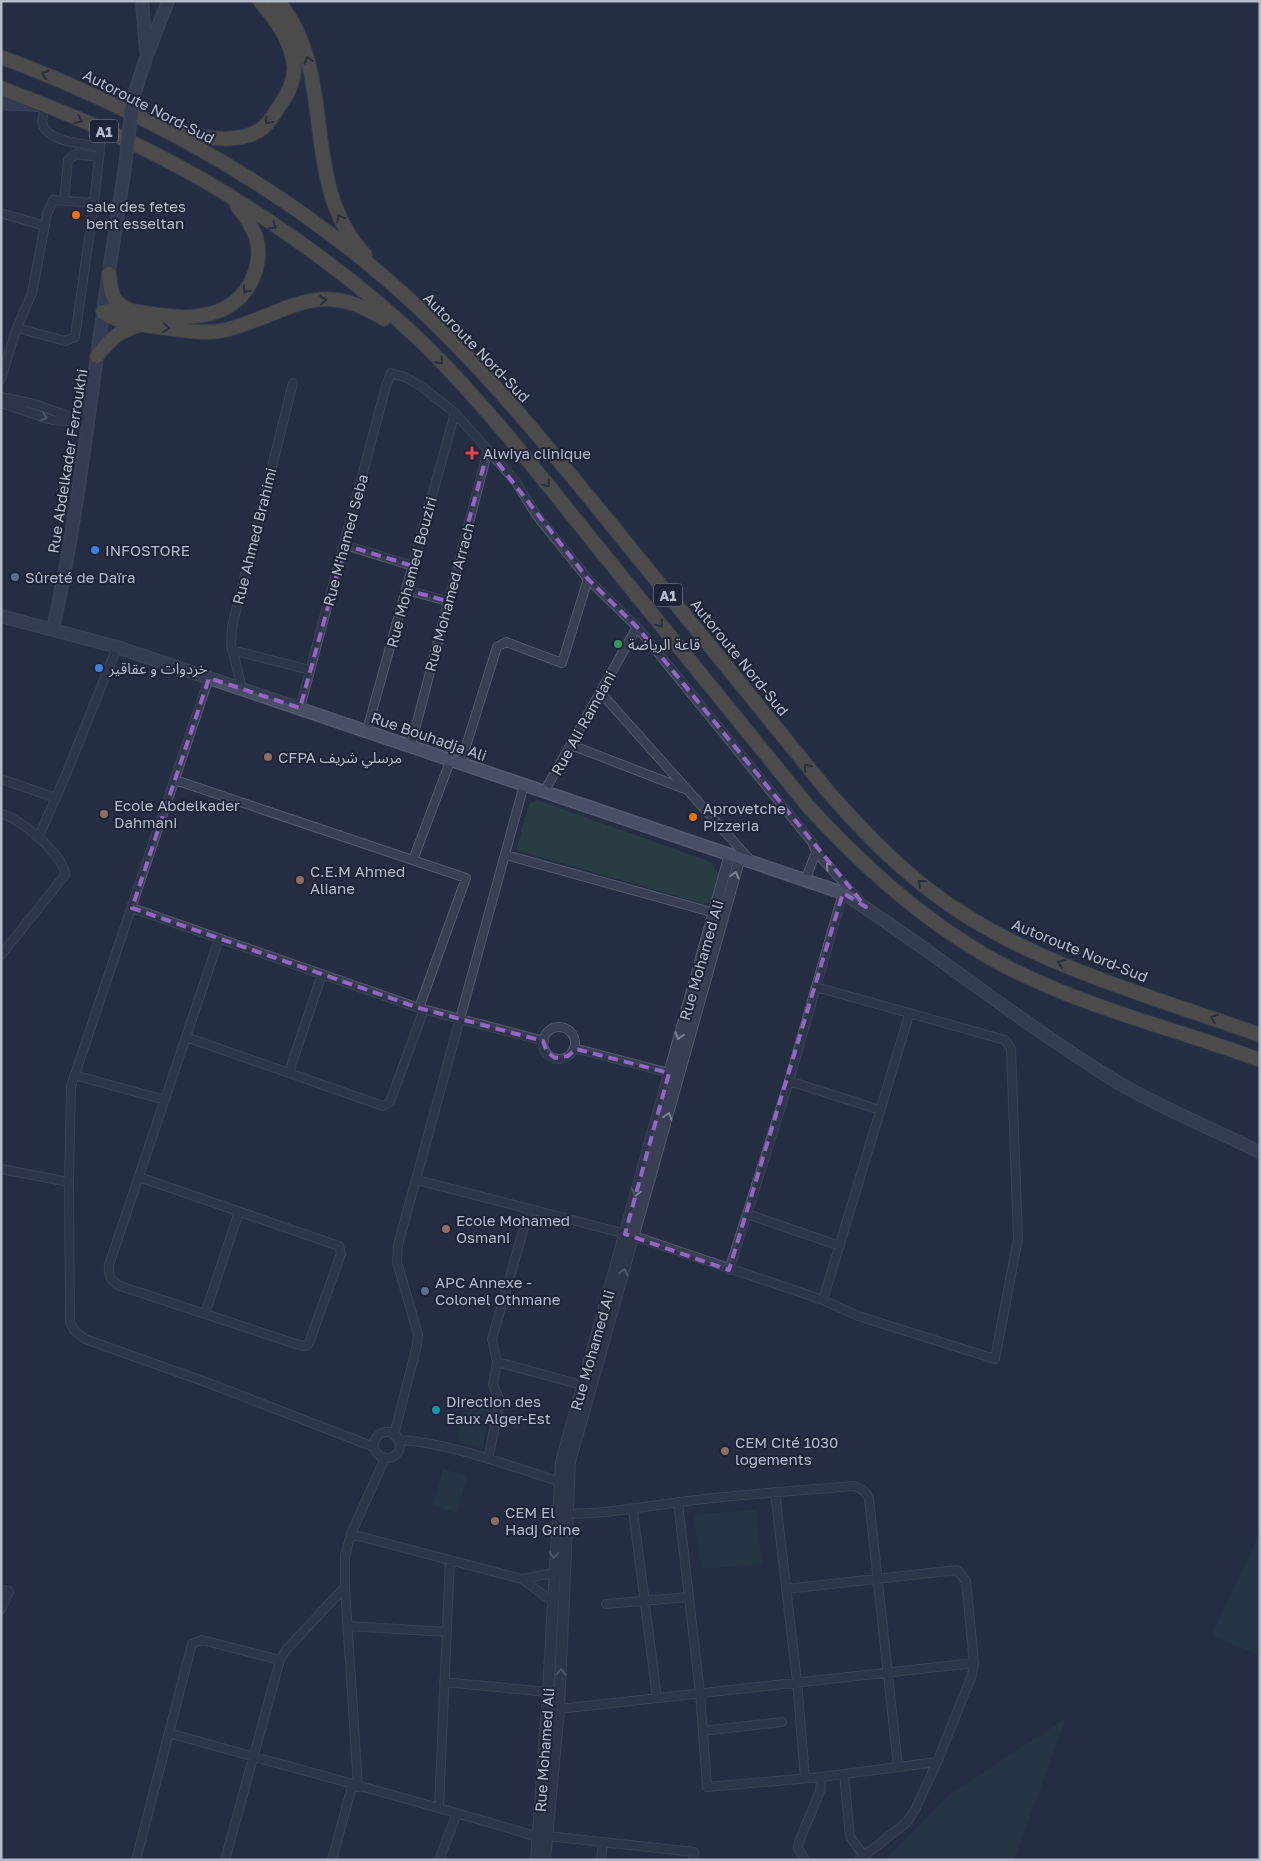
<svg xmlns="http://www.w3.org/2000/svg" width="1261" height="1861" viewBox="0 0 1261 1861" font-family="'Golos Text','Noto Sans Arabic',sans-serif">
	<style>
		.green { fill: #273c43 }
		.lines { fill: none; stroke-linecap: round; stroke-linejoin: round }
		.minor-casing { stroke: #545a6c; stroke-width: 10 }
		.tertiary-casing { stroke: #545a6c; stroke-width: 12 }
		.secondary-casing { stroke: #545a6c; stroke-width: 14 }
		.motorway-casing { stroke: #414759; stroke-width: 16 }
		.minor { stroke: #393f52; stroke-width: 8 }
		.tertiary { stroke: #393f52; stroke-width: 10 }
		.secondary { stroke: #474e65; stroke-width: 11 }
		.motorway { stroke: #787056; stroke-width: 14 }
		.secondary-bridge-casing { stroke: #545a6c; stroke-width: 14; stroke-linecap: butt }
		.secondary-bridge { stroke: #474e65; stroke-width: 11 }
		.oneway { stroke: #2c2f3c }
		.oneway2 { stroke: #7e8395 }
		.marked { fill: none; stroke: #9365c4; stroke-width: 4; stroke-dasharray: 10 6; stroke-linejoin: round }
		.food-dot { fill: #e8710a; stroke: #1e2437; stroke-width: 2 }
		.health-dot { fill: #e0444e; stroke: #1e2437; stroke-width: 2 }
		.shop-dot { fill: #3f7fe0; stroke: #1e2437; stroke-width: 2 }
		.service-dot { fill: #5c6f8a; stroke: #1e2437; stroke-width: 2 }
		.leisure-dot { fill: #2e9e5b; stroke: #1e2437; stroke-width: 2 }
		.education-dot { fill: #8d6e63; stroke: #1e2437; stroke-width: 2 }
		.culture-dot { fill: #0f9aa8; stroke: #1e2437; stroke-width: 2 }
		.labels { text-anchor: middle; dominant-baseline: central; stroke-width: 4; stroke-linejoin: round; paint-order: stroke }
		.shield { fill: #1e2437; stroke: #888e9f; stroke-width: 1 }
		.shield-label { font-size: 14px; font-weight: bold; fill: #b6bbcc }
		.street-label { font-size: 15px; fill: #b6bbcc; stroke: #1e2437 }
		.poi-label { font-size: 15px; fill: #b6bbcc; stroke: #1e2437; text-anchor: start }
	</style>
	<rect width="100%" height="100%" fill="#252d42"/>
	<!-- green -->
	<path class="green" d="M537,800L711,862L719,874C718,885 716,897 707,904L701,903L516,850L529,804Z
		M468,1393L493,1399L482,1448L457,1441Z
		M443,1469L467,1476L457,1513L433,1506Z
		M756,1509L762,1564L701,1569L694,1515Z
		M1260,1532V1656L1212,1635Z
		M1066,1718L1014,1860H885L948,1796Z"/>
	<g class="lines">
		<!-- minor casing -->
		<g class="minor-casing">
			<path id="minor" d="M45,105L42,122C46,143 83,143 100,147
				M64,201L68,160L76,154L99,157
				M1,213L45,226
				M17,328L65,341L75,337L94,203
				M1,379L16,330L32,293L47,214L53,200L94,203L102,130
				M1,397L34,404L89,423
				M1,403L52,420L80,422
				M345,545L413,566
				M407,590L447,601
				M232,650L310,670
				M209,678L71,1086L69,1182L70,1322L74,1330L85,1339L211,1384L374,1447
				M242,689L231,644L232,627L293,383
				M600,692L751,861
				M300,708L386,386L391,373L405,377L422,387L455,413L488,450L516,482L537,516L588,579L637,627L812,842L816,852L859,900
				M367,730L455,413
				M411,745L488,450
				M571,745L685,789
				M461,762L497,647L506,642L562,663L588,579
				M1,779L56,798
				M175,780L466,878L419,1008
				M544,792L637,627
				M1,814C19,817 65,856 65,875L1,955
				M39,836L67,772L117,647
				M506,855L715,913
				M413,860L451,759
				M806,878L816,852
				M843,893L789,1081L880,1110
				M132,908L419,1008L544,1041
				M543 1043a16 16 0 1 1 32 0a16 16 0 1 1-32 0Z
				M186,1037L383,1106L390,1102L424,1009
				M574,1048L669,1073
				M289,1072L322,974
				M74,1075L165,1100
				M1,1169L69,1182
				M139,1177L339,1246L341,1254L309,1343L305,1346L299,1345L120,1286C110,1280 108,1276 109,1265L219,939
				M417,1180L634,1236L823,1300L858,1316L995,1359L1018,1238L1011,1049L1005,1040L816,987
				M747,1214L789,1081
				M729,1270L747,1214L840,1246
				M823,1300L909,1015
				M205,1314L239,1212
				M497,1362L582,1385
				M374 1445a13 13 0 1 1 26 0a13 13 0 1 1-26 0Z
				M394,1435L417,1345L418,1334L397,1262L398,1245L524,785
				M398,1440C449,1442 515,1468 564,1483
				M488,1459L500,1401L493,1385L497,1362L492,1339L529,1210
				M775,1492L797,1681L805,1778
				M678,1502L700,1693L707,1787L821,1777L937,1762
				M633,1510L657,1698
				M567,1514C606,1514 641,1507 680,1502C738,1494 796,1491 854,1486C862,1489 866,1491 869,1499L898,1767
				M351,1534L522,1579
				M558,1576L553,1573L522,1579L552,1601L564,1593
				M786,1589L957,1570L966,1581L974,1663L972,1675L937,1762L915,1810L907,1822L859,1860
				M1,1590L9,1591L1,1609
				M606,1604L689,1597
				M348,1626L447,1632
				M444,1682L548,1692
				M559,1709L974,1663
				M703,1731L782,1722
				M169,1733C292,1768 416,1800 538,1837L547,1836L694,1852L693,1860
				M844,1774L850,1837L864,1856
				M358,1787L345,1587V1556L351,1534L385,1458
				M439,1807L450,1560
				M136,1860L192,1644L202,1640L280,1660
				M225,1860L280,1660L286,1650L345,1587
				M332,1860L352,1786
				M439,1860L457,1813
				M601,1860L603,1842
				M805,1860L798,1848L799,1842L820,1791L821,1777"/>
		</g>
		<!-- tertiary casing -->
		<g class="tertiary-casing">
			<path id="tertiary" d="M536,1860L548,1692L561,1462L730,854
				M545,1860L559,1709L570,1462L740,857"/>
		</g>
		<!-- secondary casing -->
		<g class="secondary-casing">
			<path id="secondary" d="M142,1L146,50
				M133,98L147,55L168,1
				M1,103L37,105
				M1,616L117,647L209,678L843,893C936,953 1022,1024 1117,1082C1163,1109 1213,1129 1260,1152
				M53,629C76,525 88,419 103,313C109,267 117,221 124,174"/>
		</g>
		<!-- motorway casing -->
		<g class="motorway-casing">
			<path id="motorway" d="M278,1C340,76 297,182 365,255
				M1,57C142,110 277,184 391,283C478,359 550,449 623,539C692,624 761,709 830,794C869,838 911,881 962,913C1048,969 1163,1000 1260,1035
				M1,88C53,108 104,128 153,153C245,199 353,275 427,347C487,407 539,474 592,540C664,628 735,717 807,805C862,865 920,918 990,958C1074,1005 1170,1027 1260,1060
				M179,130C204,139 246,146 267,124C272,118 276,111 280,105C288,94 295,79 294,65C291,41 276,19 260,1
				M109,274C111,293 112,303 130,310
				M103,312C116,322 134,323 150,326C175,329 204,336 229,329C290,312 320,277 384,319
				M103,312C122,307 142,313 160,315C200,321 241,314 255,272C264,246 254,226 237,206
				M97,356C109,340 121,330 140,325"/>
		</g>
		<!-- minor -->
		<use href="#minor" class="minor"/>
		<!-- tertiary -->
		<use href="#tertiary" class="tertiary"/>
		<!-- secondary -->
		<use href="#secondary" class="secondary"/>
		<!-- motorway -->
		<use href="#motorway" class="motorway"/>
		<!-- secondary-bridge casing -->
		<g class="secondary-bridge-casing">
			<path id="secondary-bridge" d="M124,174L133,98"/>
		</g>
		<!-- secondary-bridge -->
		<use href="#secondary-bridge" class="secondary-bridge"/>
	</g>
	<!-- one-way arrows -->
	<defs><path id="oneway-chevron" d="M-2-3.5L2.5 0L-2 3.5" fill="none" stroke-width="1.6" stroke-linecap="round" stroke-linejoin="round" transform="scale(1.25)"/></defs>
	<g class="oneway">
		<use href="#oneway-chevron" transform="translate(308 60) rotate(-106)"/>
		<use href="#oneway-chevron" transform="translate(45 74) rotate(-159)"/>
		<use href="#oneway-chevron" transform="translate(79 120) rotate(24)"/>
		<use href="#oneway-chevron" transform="translate(268 121) rotate(132)"/>
		<use href="#oneway-chevron" transform="translate(340 218) rotate(-118)"/>
		<use href="#oneway-chevron" transform="translate(273 226) rotate(35)"/>
		<use href="#oneway-chevron" transform="translate(246 290) rotate(127)"/>
		<use href="#oneway-chevron" transform="translate(323 300) rotate(-5)"/>
		<use href="#oneway-chevron" transform="translate(166 328) rotate(7)"/>
		<use href="#oneway-chevron" transform="translate(440 361) rotate(46)"/>
		<use href="#oneway-chevron" transform="translate(547 484) rotate(51)"/>
		<use href="#oneway-chevron" transform="translate(660 624) rotate(51)"/>
		<use href="#oneway-chevron" transform="translate(807 767) rotate(-129)"/>
		<use href="#oneway-chevron" transform="translate(921 883) rotate(-140)"/>
		<use href="#oneway-chevron" transform="translate(1061 963) rotate(-159)"/>
		<use href="#oneway-chevron" transform="translate(1214 1018) rotate(-160)"/>
	</g>
	<g class="oneway2">
		<use href="#oneway-chevron" transform="translate(44 417) rotate(18)"/>
		<use href="#oneway-chevron" transform="translate(829 866) rotate(-132)"/>
		<use href="#oneway-chevron" transform="translate(735 875) rotate(-74)"/>
		<use href="#oneway-chevron" transform="translate(679 1036) rotate(106)"/>
		<use href="#oneway-chevron" transform="translate(668 1116) rotate(-74)"/>
		<use href="#oneway-chevron" transform="translate(636 1193) rotate(105)"/>
		<use href="#oneway-chevron" transform="translate(624 1272) rotate(-74)"/>
		<use href="#oneway-chevron" transform="translate(554 1555) rotate(93)"/>
		<use href="#oneway-chevron" transform="translate(561 1672) rotate(-88)"/>
	</g>
	<!-- marked area -->
	<path d="M0 0H1261V1861H0ZM488,450L588,579L637,627L866,907L843,893L729,1270L625,1234L669,1073L576,1049L568,1056L555,1058L547,1052L543,1041L419,1008L132,908L209,678L300,708L345,545L413,566L407,590L447,601Z" fill="#252d42" fill-opacity=".55" fill-rule="evenodd"/>
	<path class="marked" d="M488,450L588,579L637,627L866,907L843,893L729,1270L625,1234L669,1073L576,1049L568,1056L555,1058L547,1052L543,1041L419,1008L132,908L209,678L300,708L345,545L413,566L407,590L447,601Z"/>
	<!-- markers -->
	<g class="food-dot">
		<circle cx="76" cy="215" r="5"/>
		<circle cx="693" cy="817" r="5"/>
	</g>
	<path class="health-dot" d="M469.5 445.5h5v5h5v5h-5v5h-5v-5h-5v-5h5z"/>
	<g class="shop-dot">
		<circle cx="95" cy="550" r="5"/>
		<circle cx="99" cy="668" r="5"/>
	</g>
	<g class="service-dot">
		<circle cx="15" cy="577" r="5"/>
		<circle cx="425" cy="1291" r="5"/>
	</g>
	<circle class="leisure-dot" cx="618" cy="644" r="5"/>
	<g class="education-dot">
		<circle cx="268" cy="757" r="5"/>
		<circle cx="104" cy="814" r="5"/>
		<circle cx="300" cy="880" r="5"/>
		<circle cx="446" cy="1229" r="5"/>
		<circle cx="725" cy="1451" r="5"/>
		<circle cx="495" cy="1521" r="5"/>
	</g>
	<circle class="culture-dot" cx="436" cy="1410" r="5"/>
	<g class="labels">
		<!-- shield labels -->
		<g class="shield">
			<rect x="90" y="119.5" width="28" height="23" rx="4"/>
			<rect x="654" y="583.5" width="28" height="23" rx="4"/>
		</g>
		<g class="shield-label">
			<text x="104" y="131">A1</text>
			<text x="668" y="595">A1</text>
		</g>
		<!-- street labels -->
		<g class="street-label">
			<text transform="translate(149 106) rotate(27)">Autoroute Nord-Sud</text>
			<text transform="translate(477 347) rotate(46)">Autoroute Nord-Sud</text>
			<text transform="translate(67 461) rotate(-81)">Rue Abdelkader Ferroukhi</text>
			<text transform="translate(254 536) rotate(-76)">Rue Ahmed Brahimi</text>
			<text transform="translate(345 540) rotate(-75)">Rue M'hamed Seba</text>
			<text transform="translate(411 572) rotate(-75)">Rue Mohamed Bouziri</text>
			<text transform="translate(449 597) rotate(-75)">Rue Mohamed Arrach</text>
			<text transform="translate(740 657) rotate(51)">Autoroute Nord-Sud</text>
			<text transform="translate(583 723) rotate(-61)">Rue Ali Ramdani</text>
			<text transform="translate(429 736) rotate(19)">Rue Bouhadja Ali</text>
			<text transform="translate(1080 950) rotate(22)">Autoroute Nord-Sud</text>
			<text transform="translate(701 960) rotate(-74)">Rue Mohamed Ali</text>
			<text transform="translate(592 1350) rotate(-74)">Rue Mohamed Ali</text>
			<text transform="translate(544 1750) rotate(-86)">Rue Mohamed Ali</text>
		</g>
		<!-- poi labels -->
		<g class="poi-label">
			<text x="86" y="206">sale des fetes<tspan x="86" dy="17">bent esseltan</tspan></text>
			<text x="483" y="453">Alwiya clinique</text>
			<text x="105" y="550">INFOSTORE</text>
			<text x="25" y="577">Sûreté de Daïra</text>
			<text x="628" y="644">قاعة الرياضة</text>
			<text x="109" y="668">خردوات و عقاقير</text>
			<text x="278" y="757">CFPA مرسلي شريف</text>
			<text x="114" y="805">Ecole Abdelkader<tspan x="114" dy="17">Dahmani</tspan></text>
			<text x="703" y="808">Aprovetche<tspan x="703" dy="17">Pizzeria</tspan></text>
			<text x="310" y="871">C.E.M Ahmed<tspan x="310" dy="17">Aliane</tspan></text>
			<text x="456" y="1220">Ecole Mohamed<tspan x="456" dy="17">Osmani</tspan></text>
			<text x="435" y="1282">APC Annexe -<tspan x="435" dy="17">Colonel Othmane</tspan></text>
			<text x="446" y="1401">Direction des<tspan x="446" dy="17">Eaux Alger-Est</tspan></text>
			<text x="735" y="1442">CEM Cité 1030<tspan x="735" dy="17">logements</tspan></text>
			<text x="505" y="1512">CEM El<tspan x="505" dy="17">Hadj Grine</tspan></text>
		</g>
	</g>
	<!-- border -->
	<rect width="1261" height="1861" fill="none" stroke="#b6bbcc" stroke-width="5"/>
</svg>
